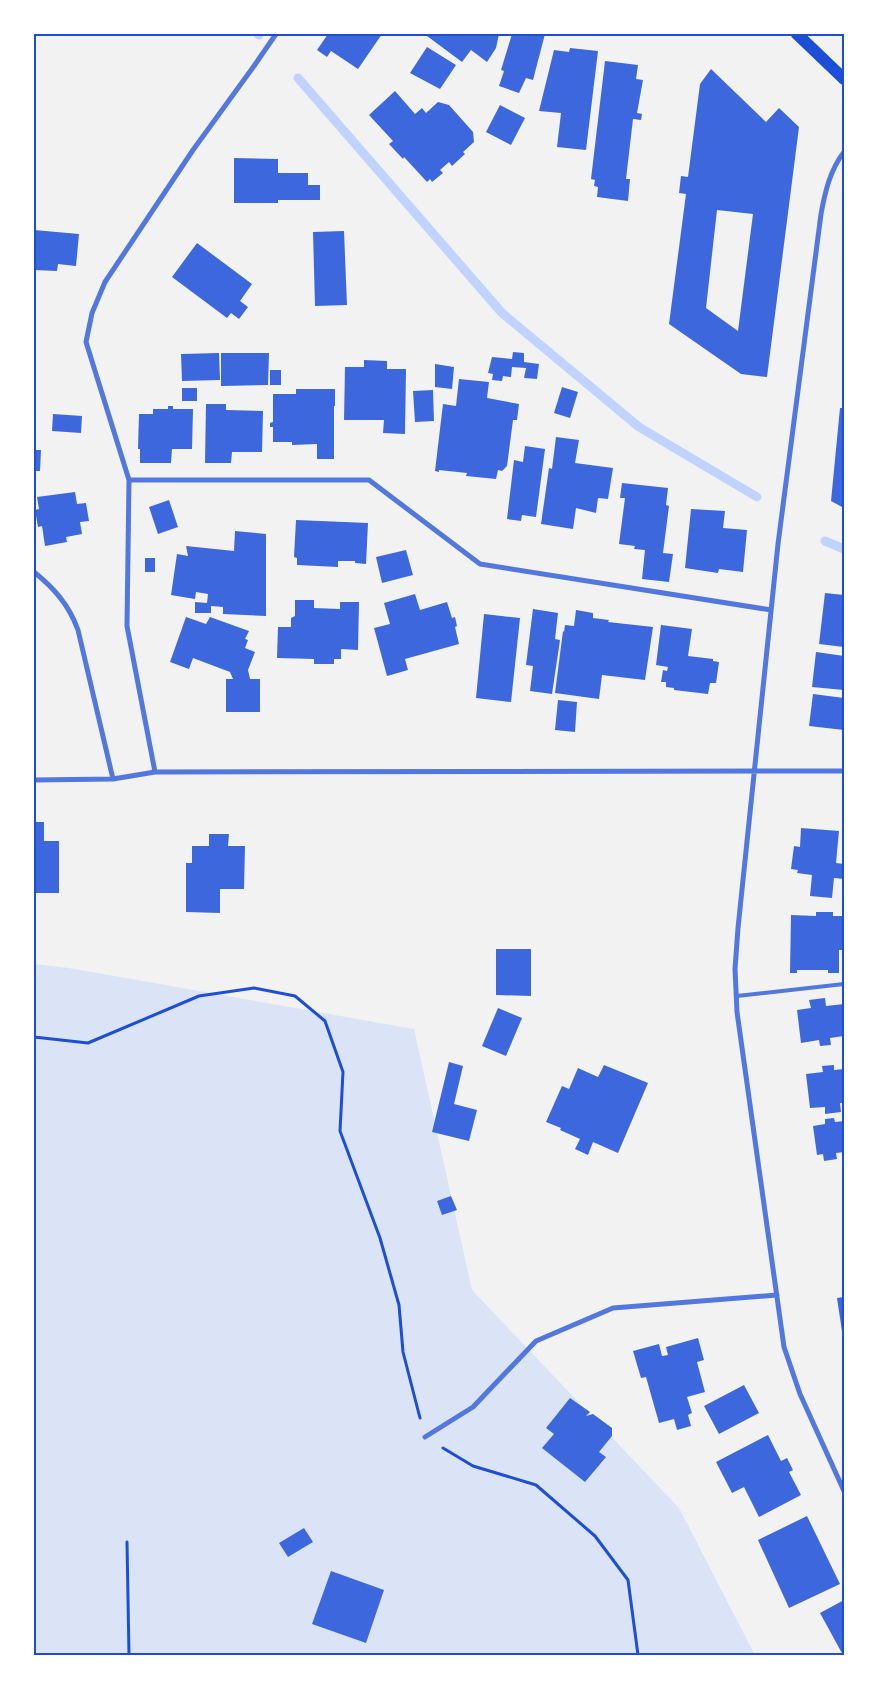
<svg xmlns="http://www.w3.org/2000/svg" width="878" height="1689" viewBox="0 0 878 1689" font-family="Roboto,sans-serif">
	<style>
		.green { fill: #dbe4f7 }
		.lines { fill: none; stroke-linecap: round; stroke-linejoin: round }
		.stream { stroke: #bfd3fe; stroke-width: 9 }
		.building { fill: #3d67dc; fill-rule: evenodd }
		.path { stroke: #1d4ed8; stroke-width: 3 }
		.service { stroke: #5277de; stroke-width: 4 }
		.minor { stroke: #5277de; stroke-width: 5 }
		.primary { stroke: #1d4ed8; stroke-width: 12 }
		.neatline { fill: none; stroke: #1d4ed8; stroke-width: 2 }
	</style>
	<rect width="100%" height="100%" fill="#f2f2f2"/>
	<!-- green -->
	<path class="green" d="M34,964L69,968L414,1029L472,1290L679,1508L755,1655H34Z"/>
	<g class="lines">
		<!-- stream -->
		<path class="stream" d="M258,34L259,35
			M298,78L502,313L639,427L757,497
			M825,541L844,549"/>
	</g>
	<!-- building -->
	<path class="building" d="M328,34H382L358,69L331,51L327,57L317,50Z
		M428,34H499L496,48L487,62L471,50L462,62L427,36Z
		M512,34H545L533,80L526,78L519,93L499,86L504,71L501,70Z
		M427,47L456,65L440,89L410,73Z
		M570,48L598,51L586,150L557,147L561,113L539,111L554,50L569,52Z
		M605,61L638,65L636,79L643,80L637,113L642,114L641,120L633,119L626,179H630L628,201L597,197L598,187L594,186L595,180L591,179Z
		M711,69L766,122L779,108L799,127L767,377L741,374L669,324L686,194L679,193L681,176L688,177L700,84ZM717,210L753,214L738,331L706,308Z
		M395,91L415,114L422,108L426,113L438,102L449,105L473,132L474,142L463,152L465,154L452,166L449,162L440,170L443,173L432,182L430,179L427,182L404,157L403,159L389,144L393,141L369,115Z
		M500,105L525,118L511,145L486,132Z
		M234,158L278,159V173H308V185H320V200H278V203H234Z
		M34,230L79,234L76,266L58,264L57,271L34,270Z
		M344,231L347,305L315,306L313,232Z
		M197,243L252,284L240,301L248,307L239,319L231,313L227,318L172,277Z
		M513,352L524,353V362L539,364L537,379L524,378L526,368L512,367L511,377L503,376L502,381L492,380L493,374L488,373L492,357L512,359Z
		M219,353L220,380L182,381L181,354Z
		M221,353H269L268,385L221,386Z
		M364,360L387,361V369H406L405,434L383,433L384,420H344L345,367H364Z
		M435,364L454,367L452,389L435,387Z
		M270,370H281V385H270Z
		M459,379L489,382L487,398L519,404L517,420H513L507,466L502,471L498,470L496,479L466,476L467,473L439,470V472L435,471L443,404L456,406Z
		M562,387L578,392L570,418L554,413Z
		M182,388H197V401H182Z
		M296,389H335V406H334V459H317V444L292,445V442H273V427H270V423L273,422V394H296Z
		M433,390L434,421L415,422L413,391Z
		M206,404H226V410L263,411L262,452H232L231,463H205Z
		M168,406H173V409H193L192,449H172L171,463H140V449H138L139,414H153V409H168Z
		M840,408H844V508L831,501Z
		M53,414L82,416L81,433L52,431Z
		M556,437L579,440L575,463L613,468L608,499L598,498L596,513L576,508L573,529L541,524L549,468L552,469Z
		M525,446L545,449L536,517L522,515L521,521L507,519L514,460L523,462Z
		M34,450H41L40,471H34Z
		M622,483L668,488L666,505L669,506L663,553L673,554L669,582L642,579L645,550L634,549L635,546L619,544L625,498H620Z
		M75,492L77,504L86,503L89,521L80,522L82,534L66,537L67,542L45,546L42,526L38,527L35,510L39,509L37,497Z
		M169,500L178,527L158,534L149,507Z
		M691,509L725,511L723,528L747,530L743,572L719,569L718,573L685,568Z
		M296,520L368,523L366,564L355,563V561H338V567L297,565V558L294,557Z
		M235,531L266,534V616L223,614V607L211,606V613H195V602L207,603L208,594L196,592L195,599L171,595L177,554L188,556L186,546L234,551Z
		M406,550L413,575L382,583L376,557Z
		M145,558H155V572H145Z
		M825,593L844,595V647L819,644Z
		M415,594L420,610L447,602L452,618L455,617L457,626L455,627L459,644L405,659L408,670L387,676L374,628L390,624L384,603Z
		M295,600H314V608L340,609V602H359L358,650L341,649V659H334V664H314V659L277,658L278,627H291V618L295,616Z
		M533,609L558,613L555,639L560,640L552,694L530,691L533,666L526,665Z
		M576,610L593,613V618L609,620L608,622L653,627L645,680L602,675L599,699L555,693L563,631L564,632L565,625L574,626Z
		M484,614L520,618L511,702L476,698Z
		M186,617L206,624L210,617L249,631L245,639L248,640L245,648L255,652L248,670L250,679H260V712H226V679H233L230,672L193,658L189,669L170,662Z
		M661,625L692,629L688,656L713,659V661L719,662L716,683H710L708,694L674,690V688L666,687V682H661L663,670L667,671L668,667L656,665Z
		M816,652L844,656V690L812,687Z
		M813,694L844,698V730L809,726Z
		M558,700L577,702L575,732L555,730Z
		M34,822H44V841H59V893H34Z
		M801,828L839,831L836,863L844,864V879L834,878L832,898L810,896L812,875L797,873L798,870L791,869L794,846L800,847Z
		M209,834H229L228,846H245L244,889H220V913L186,912V863H192V846H209Z
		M816,912H833V916H844V950H839V973H828V970H797V973H790L791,915L816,916Z
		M496,949H531V996L496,995Z
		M825,998L826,1006L844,1004V1036L830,1038L831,1045L820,1046L819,1040L801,1043L797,1010L811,1008L809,1000Z
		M498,1008L522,1018L506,1056L482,1046Z
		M449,1062L463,1066L454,1104L477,1110L469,1141L432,1132Z
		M604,1065L648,1083L618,1153L593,1142L588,1155L575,1149L580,1139L560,1130L561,1128L546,1122L562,1086L569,1089L578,1068L598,1077Z
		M834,1065V1070L844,1069V1103H840L841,1112L825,1114V1107L810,1108L806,1074L823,1072L822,1066Z
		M834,1118L835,1122L844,1121V1152L836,1153L837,1159L824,1161L823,1154L817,1155L813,1126L825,1124V1119Z
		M451,1196L457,1210L442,1215L437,1201Z
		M844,1297V1338H843L837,1298Z
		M698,1338L704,1360L697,1362L705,1392L687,1397L692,1413L688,1415L691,1426L677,1430L674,1419L659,1423L646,1377L641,1378L633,1351L659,1344L662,1356L668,1355L666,1347Z
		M744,1385L759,1413L719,1434L704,1406Z
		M570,1398L590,1412L586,1416L593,1414L612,1428V1436L599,1452L606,1457L585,1482L542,1448L554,1434L546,1428Z
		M768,1435L781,1461L787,1458L793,1470L789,1472L801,1495L759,1517L744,1487L732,1493L716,1462Z
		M807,1516L840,1584L789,1608L758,1540Z
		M304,1528L313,1542L288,1557L279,1543Z
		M331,1571L384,1590L366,1643L312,1624Z
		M844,1600V1655H843L820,1613Z"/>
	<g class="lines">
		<!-- path -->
		<path class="path" d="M34,1037L88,1043L199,996L254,988L295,996L325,1021L343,1072L340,1131L380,1238L399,1305L403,1352L420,1418
			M443,1448L473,1466L536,1485L595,1536L628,1580L638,1655
			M127,1542L129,1655"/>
		<!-- service -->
		<path class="service" d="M737,996L844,984"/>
		<!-- minor -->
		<path class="minor" d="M844,152C830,170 825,192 821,214L778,544L738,928L735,969L737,1012L784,1347L800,1394L844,1491
			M129,480H369L480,564L771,610
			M34,572C54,588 69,605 78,630L113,779
			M155,772L127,626L129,480L86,342L92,313L105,282L193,150L254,66L276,34
			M34,780L113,779L155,772L844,771
			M425,1437L473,1407L536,1341L613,1308L777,1295"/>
		<!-- primary -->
		<path class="primary" d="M797,34L844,79"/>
	</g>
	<!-- border -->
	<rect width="878" height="1689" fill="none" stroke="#ffffff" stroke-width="70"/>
	<rect x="35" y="35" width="808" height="1619" class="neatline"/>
</svg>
